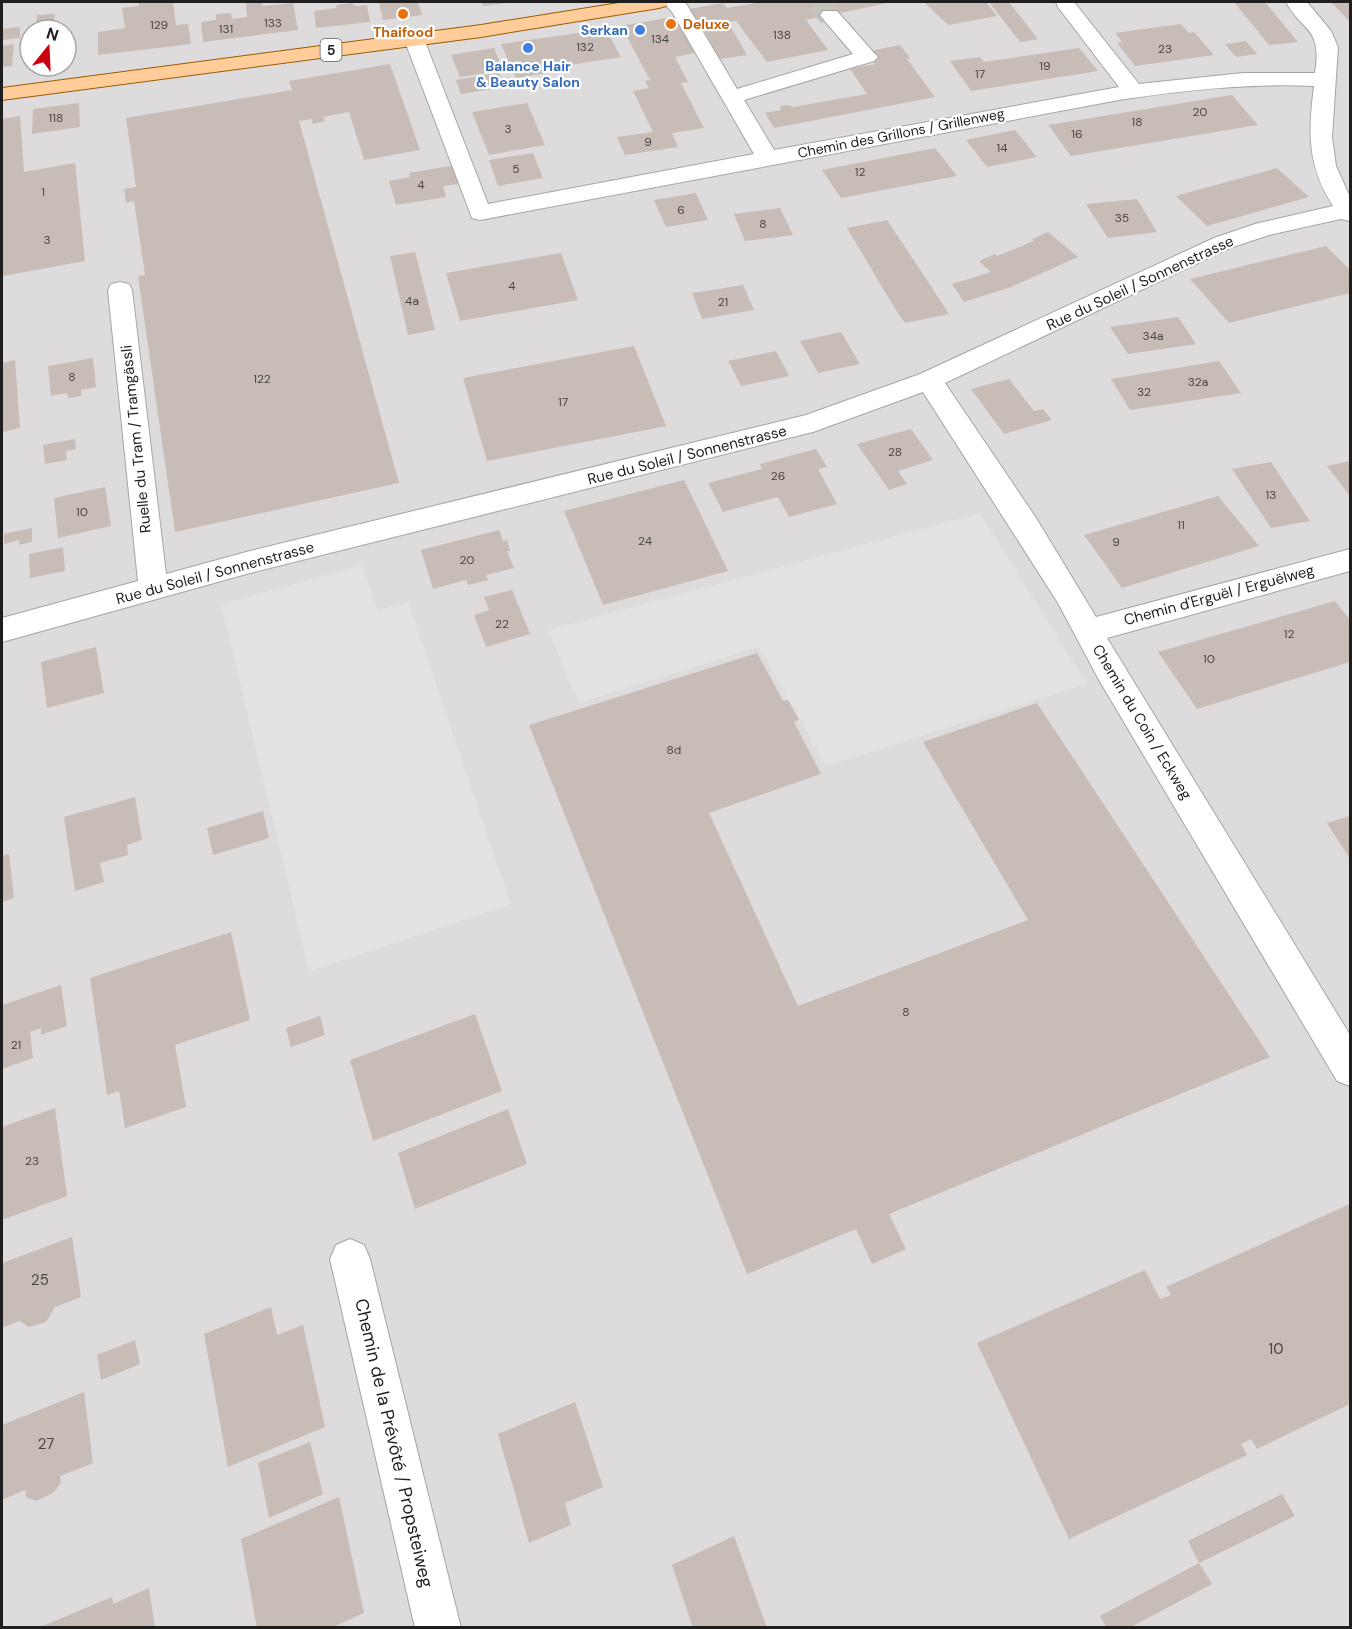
<svg xmlns="http://www.w3.org/2000/svg" width="1352" height="1629" viewBox="0 0 1352 1629" font-family="'DM Sans',sans-serif">
	<style>
		.residential { fill: #dddbdb; fill-rule: evenodd }
		.parking { fill: #e2e2e2 }
		.building { fill: #c8bdb6 }
		.lines { fill: none; stroke-linecap: round; stroke-linejoin: round }
		.minor-tunnel { stroke: #c6c2bc; stroke-width: 23; stroke-dasharray: 23 11; stroke-linecap: butt }
		.minor-casing { stroke: #a5a5a5; stroke-width: 2 }
		.major-casing { stroke: #995c00; stroke-width: 2 }
		.minor { fill: #fff; fill-rule: evenodd }
		.major { fill: #ffcc9a; fill-rule: evenodd }
		.food-dot { fill: #e8710a; stroke: #fff; stroke-width: 2 }
		.shop-dot { fill: #3f7fe0; stroke: #fff; stroke-width: 2 }
		.labels { text-anchor: middle; dominant-baseline: central; stroke-width: 4.5; stroke-linejoin: round; paint-order: stroke }
		.number-label { font-size: 12px; fill: #484644 }
		.far-food-label { font-size: 14px; font-weight: bold; fill: #c56008; stroke: #fff; text-anchor: start }
		.far-shop-label { font-size: 14px; font-weight: bold; fill: #366cbe; stroke: #fff; text-anchor: end }
		.shield { fill: #fff; stroke: #626262; stroke-width: 1.5 }
		.shield-label { font-size: 14px; font-weight: bold; fill: #1e1e1e }
		.far-street-label { font-size: 14px; fill: #1e1e1e; stroke: #fff }
		.street-label { font-size: 15px; fill: #1e1e1e; stroke: #fff }
		.near-number-label { font-size: 15px; fill: #484644 }
		.near-street-label { font-size: 18px; fill: #1e1e1e; stroke: #fff }
	</style>
	<rect width="100%" height="100%" fill="#f0ebe4"/>
	<!-- residential -->
	<path class="residential" d="M2,2H1350V1627H2ZM30,30H66V66H30Z"/>
	<!-- parking -->
	<path class="parking" d="M980,513L1087,684L826,766L759,647L579,703L548,630Z
		M363,565L378,610L408,602L511,904L309,971L221,604Z"/>
	<!-- building -->
	<path class="building" d="M139,2H173L176,25L188,24L191,44L98,55V32L125,28L122,8L139,6Z
		M246,2H262V6L293,3L298,30L203,42L201,22L216,20V14L231,13L232,19L247,17Z
		M392,2H418L422,15L383,20L379,3Z
		M481,2H507V3L483,6Z
		M762,2H892L806,20L828,50L767,62L736,21L728,22L747,55L719,59L703,28L689,9L723,3L727,8Z
		M924,2H986L997,16L948,25Z
		M989,2H1009L1038,39L1020,42Z
		M1234,2H1265L1298,42L1269,45Z
		M1331,2H1350V22Z
		M353,3L354,6L367,5L370,22L316,28L314,11L337,8L336,5Z
		M55,14L54,21L36,23L37,15Z
		M679,16L700,52L675,57L688,82L681,83L704,128L672,133L678,147L625,155L617,137L653,132L633,91L649,88L645,81L650,80L621,26Z
		M1181,24L1189,33L1194,32L1214,55L1135,66L1117,43L1122,42L1115,33Z
		M20,27V38L2,40V29Z
		M606,29L621,57L563,66L565,70L516,78L501,44Z
		M1246,41L1257,54L1236,57L1225,44Z
		M14,44L12,66L2,67V46Z
		M900,45L910,58L907,59L935,97L774,128L765,113L781,110L780,106L789,105L793,107L867,94L850,69L875,64L865,52Z
		M494,48L503,70L460,77L451,55Z
		M1079,48L1098,71L971,91L950,61L980,57L984,62Z
		M390,64L420,150L364,160L349,112L323,117L325,121L313,124L312,119L299,121L399,483L175,532L138,276L145,275L134,201L126,203L124,189L136,187L126,118L292,90L289,81Z
		M499,73L505,87L461,94L456,80Z
		M1232,95L1258,125L1071,156L1048,125Z
		M79,103L80,127L32,134L33,109Z
		M527,103L545,145L489,155L472,112Z
		M20,116L24,172L75,163L85,261L3,276L2,119Z
		M1015,130L1037,157L987,167L966,140Z
		M935,148L957,176L841,198L822,170Z
		M533,153L543,178L498,186L489,160Z
		M455,165L460,184L443,186L446,197L396,205L389,181L410,177L409,173Z
		M1277,168L1309,197L1207,226L1176,196Z
		M696,193L708,220L666,227L654,200Z
		M1137,199L1157,232L1108,238L1086,204Z
		M780,208L793,235L745,241L734,214Z
		M887,220L917,265L949,314L905,323L897,312L847,228Z
		M1048,232L1078,257L1011,287L964,302L952,284L991,272L979,261L995,254L997,256L1034,241L1032,239Z
		M1326,246L1350,270V293L1229,323L1190,279Z
		M415,252L435,330L408,335L390,256Z
		M561,253L578,300L460,321L446,273Z
		M743,285L754,310L702,319L692,293Z
		M1178,317L1196,344L1128,354L1110,327Z
		M841,332L860,364L818,373L800,341Z
		M634,346L666,426L487,461L463,378Z
		M776,351L789,376L741,386L728,361Z
		M93,358L96,387L81,390V396L68,398L67,393L51,396L48,366Z
		M15,360L20,428L2,432V363Z
		M1219,361L1241,393L1130,410L1111,379Z
		M1009,379L1034,411L1043,409L1052,420L1004,434L971,389Z
		M911,429L933,460L898,471L907,484L889,490L857,444Z
		M75,439L76,449L66,451L67,460L45,464L43,445Z
		M816,449L827,467L818,469L837,504L789,517L778,497L723,512L708,483L762,469L760,464Z
		M1350,461V496L1327,466Z
		M1271,462L1310,521L1271,528L1232,469Z
		M684,480L728,571L603,605L564,511Z
		M105,487L111,526L58,538L54,498Z
		M1218,496L1259,546L1122,588L1084,535Z
		M32,528V542L19,545V540L4,544V534Z
		M499,530L503,541L507,540L510,551H507L514,568L486,575L488,580L468,585L466,580L433,589L421,550Z
		M63,547L65,571L30,578L29,554Z
		M512,590L530,634L486,647L474,615L489,610L484,597Z
		M1335,601L1350,620V662L1197,709L1158,652Z
		M96,647L104,693L47,708L41,662Z
		M757,653L783,701L788,700L799,720L794,722L821,774L709,813L798,1006L1028,920L923,742L1037,703L1270,1057L889,1214L906,1249L872,1264L856,1229L747,1274L529,725Z
		M135,797L142,840L127,845L128,855L100,863L104,882L75,891L64,817Z
		M263,811L269,838L213,855L207,828Z
		M1350,816V859L1327,823Z
		M9,854L14,898L2,902V856Z
		M231,932L250,1020L175,1045L186,1107L125,1128L119,1091L107,1095L90,978Z
		M61,985L67,1026L41,1035V1028L30,1032L33,1058L2,1069V1005Z
		M475,1014L502,1091L373,1141L350,1060Z
		M320,1016L325,1035L291,1047L286,1028Z
		M55,1108L67,1196L2,1220V1127Z
		M508,1109L527,1164L415,1209L398,1153Z
		M1350,1204V1404L1257,1449L1251,1439L1241,1444L1247,1455L1069,1539L977,1343L1145,1270L1160,1299L1171,1295L1166,1287Z
		M72,1237L81,1297L55,1307L46,1322L29,1327L19,1321L2,1328V1263Z
		M271,1307L277,1335L303,1325L325,1427L228,1467L204,1334Z
		M135,1340L140,1364L101,1380L97,1355Z
		M84,1392L93,1463L60,1476L61,1483L53,1493L36,1501L26,1497L25,1490L2,1500V1425Z
		M575,1402L603,1487L565,1503L571,1525L529,1543L498,1434Z
		M310,1442L323,1494L269,1518L258,1463Z
		M1282,1494L1295,1516L1199,1563L1212,1584L1129,1628H1107L1100,1616L1199,1563L1188,1541Z
		M339,1497L364,1613L331,1628H257L241,1539Z
		M734,1536L767,1628H693L672,1565Z
		M149,1588L155,1628H38L112,1597L113,1604Z"/>
	<g class="lines">
		<!-- minor-tunnel -->
		<path class="minor-tunnel" d="M817,2L830,15"/>
		<!-- minor casing -->
		<g class="minor-casing">
			<path id="minor" d="M663,2H684L687,5L737,89L853,54L823,19L820,15L823,11H837L874,53L878,57L874,61L744,100L774,150L1119,87L1058,7L1056,2H1074L1139,84L1243,73H1315C1322,25 1303,34 1286,2H1307L1331,31L1338,47L1332,137L1336,166L1350,197V221L1341,219L1269,235L1230,248L945,383L1036,518L1096,617L1350,549V571L1107,638L1350,1035V1086L1337,1081L1099,680L1058,603L923,392L813,432L250,573L2,642V618L138,581L108,290L111,284L120,282L129,284L132,290L166,574L250,551L806,415L920,374L1214,238L1255,224L1333,206C1307,165 1308,133 1314,86C1248,83 1184,90 1119,100L480,220L472,218L404,39L407,35L414,33L421,35L424,39L488,204L754,154L672,12Z
				M350,1239L364,1245L370,1259L461,1628H415L330,1259L336,1245Z"/>
		</g>
		<!-- major casing -->
		<g class="major-casing">
			<path id="major" d="M625,2H669L666,6L659,8L481,37L2,100V88L481,25Z"/>
		</g>
		<!-- minor -->
		<use href="#minor" class="minor"/>
		<!-- major -->
		<use href="#major" class="major"/>
	</g>
	<!-- markers -->
	<g class="food-dot">
		<circle cx="403" cy="14" r="6"/>
		<circle cx="671" cy="24" r="6"/>
	</g>
	<g class="shop-dot">
		<circle cx="640" cy="30" r="6"/>
		<circle cx="528" cy="48" r="6"/>
	</g>
	<g class="labels">
		<!-- number labels -->
		<g class="number-label">
			<text x="273" y="23">133</text>
			<text x="159" y="25">129</text>
			<text x="226" y="29">131</text>
			<text x="782" y="35">138</text>
			<text x="660" y="39">134</text>
			<text x="585" y="47">132</text>
			<text x="1165" y="49">23</text>
			<text x="1045" y="66">19</text>
			<text x="980" y="74">17</text>
			<text x="1200" y="112">20</text>
			<text x="56" y="118">118</text>
			<text x="1137" y="122">18</text>
			<text x="508" y="129">3</text>
			<text x="1077" y="134">16</text>
			<text x="648" y="142">9</text>
			<text x="1002" y="148">14</text>
			<text x="516" y="169">5</text>
			<text x="860" y="172">12</text>
			<text x="421" y="185">4</text>
			<text x="43" y="192">1</text>
			<text x="681" y="210">6</text>
			<text x="1122" y="218">35</text>
			<text x="763" y="224">8</text>
			<text x="47" y="240">3</text>
			<text x="512" y="286">4</text>
			<text x="412" y="301">4a</text>
			<text x="723" y="302">21</text>
			<text x="1153" y="336">34a</text>
			<text x="72" y="377">8</text>
			<text x="262" y="379">122</text>
			<text x="1198" y="382">32a</text>
			<text x="1144" y="392">32</text>
			<text x="563" y="402">17</text>
			<text x="895" y="452">28</text>
			<text x="778" y="476">26</text>
			<text x="1271" y="495">13</text>
			<text x="82" y="512">10</text>
			<text x="1181" y="525">11</text>
			<text x="645" y="541">24</text>
			<text x="1116" y="542">9</text>
			<text x="467" y="560">20</text>
			<text x="502" y="624">22</text>
			<text x="1289" y="634">12</text>
			<text x="1209" y="659">10</text>
			<text x="674" y="750">8d</text>
			<text x="906" y="1012">8</text>
			<text x="16" y="1045">21</text>
			<text x="32" y="1161">23</text>
		</g>
		<!-- far-food labels -->
		<g class="far-food-label">
			<text x="683" y="24">Deluxe</text>
			<text x="403" y="32" text-anchor="middle">Thaifood</text>
		</g>
		<!-- far-shop labels -->
		<g class="far-shop-label">
			<text x="628" y="30">Serkan</text>
			<text x="528" y="66" text-anchor="middle">Balance Hair<tspan x="528" dy="16">&amp; Beauty Salon</tspan></text>
		</g>
		<!-- shield labels -->
		<rect class="shield" x="320.5" y="39" width="21" height="22" rx="4.5"/>
		<g class="shield-label">
			<text x="331" y="50">5</text>
		</g>
		<!-- far-street labels -->
		<g class="far-street-label">
			<text transform="translate(901 133) rotate(-11)">Chemin des Grillons / Grillenweg</text>
		</g>
		<!-- street labels -->
		<g class="street-label">
			<text transform="translate(1140 283) rotate(-25)">Rue du Soleil / Sonnenstrasse</text>
			<text transform="translate(136 439) rotate(-96)">Ruelle du Tram / Tramgässli</text>
			<text transform="translate(687 455) rotate(-14)">Rue du Soleil / Sonnenstrasse</text>
			<text transform="translate(215 573) rotate(-15)">Rue du Soleil / Sonnenstrasse</text>
			<text transform="translate(1219 595) rotate(-15)">Chemin d'Erguël / Erguëlweg</text>
			<text transform="translate(1142 722) rotate(59)">Chemin du Coin / Eckweg</text>
		</g>
		<!-- near-number labels -->
		<g class="near-number-label">
			<text x="40" y="1280">25</text>
			<text x="1276" y="1349">10</text>
			<text x="46" y="1444">27</text>
		</g>
		<!-- near-street labels -->
		<g class="near-street-label">
			<text transform="translate(394 1443) rotate(77)">Chemin de la Prévôté / Propsteiweg</text>
		</g>
	</g>
	<!-- border -->
	<rect width="1352" height="1629" fill="none" stroke="#1e1e1e" stroke-width="6"/>
	<!-- north arrow -->
	<g transform="translate(48 48) rotate(18)"><circle r="28" fill="#ffffff" stroke="#a5a5a5" stroke-width="1.5"/>
	<path d="M0-4.5L10 22L0 15L-10 22Z" fill="#cd000e"/>
	<text y="-9" font-size="16" font-weight="bold" text-anchor="middle" fill="#1e1e1e">N</text>
	</g>
</svg>
